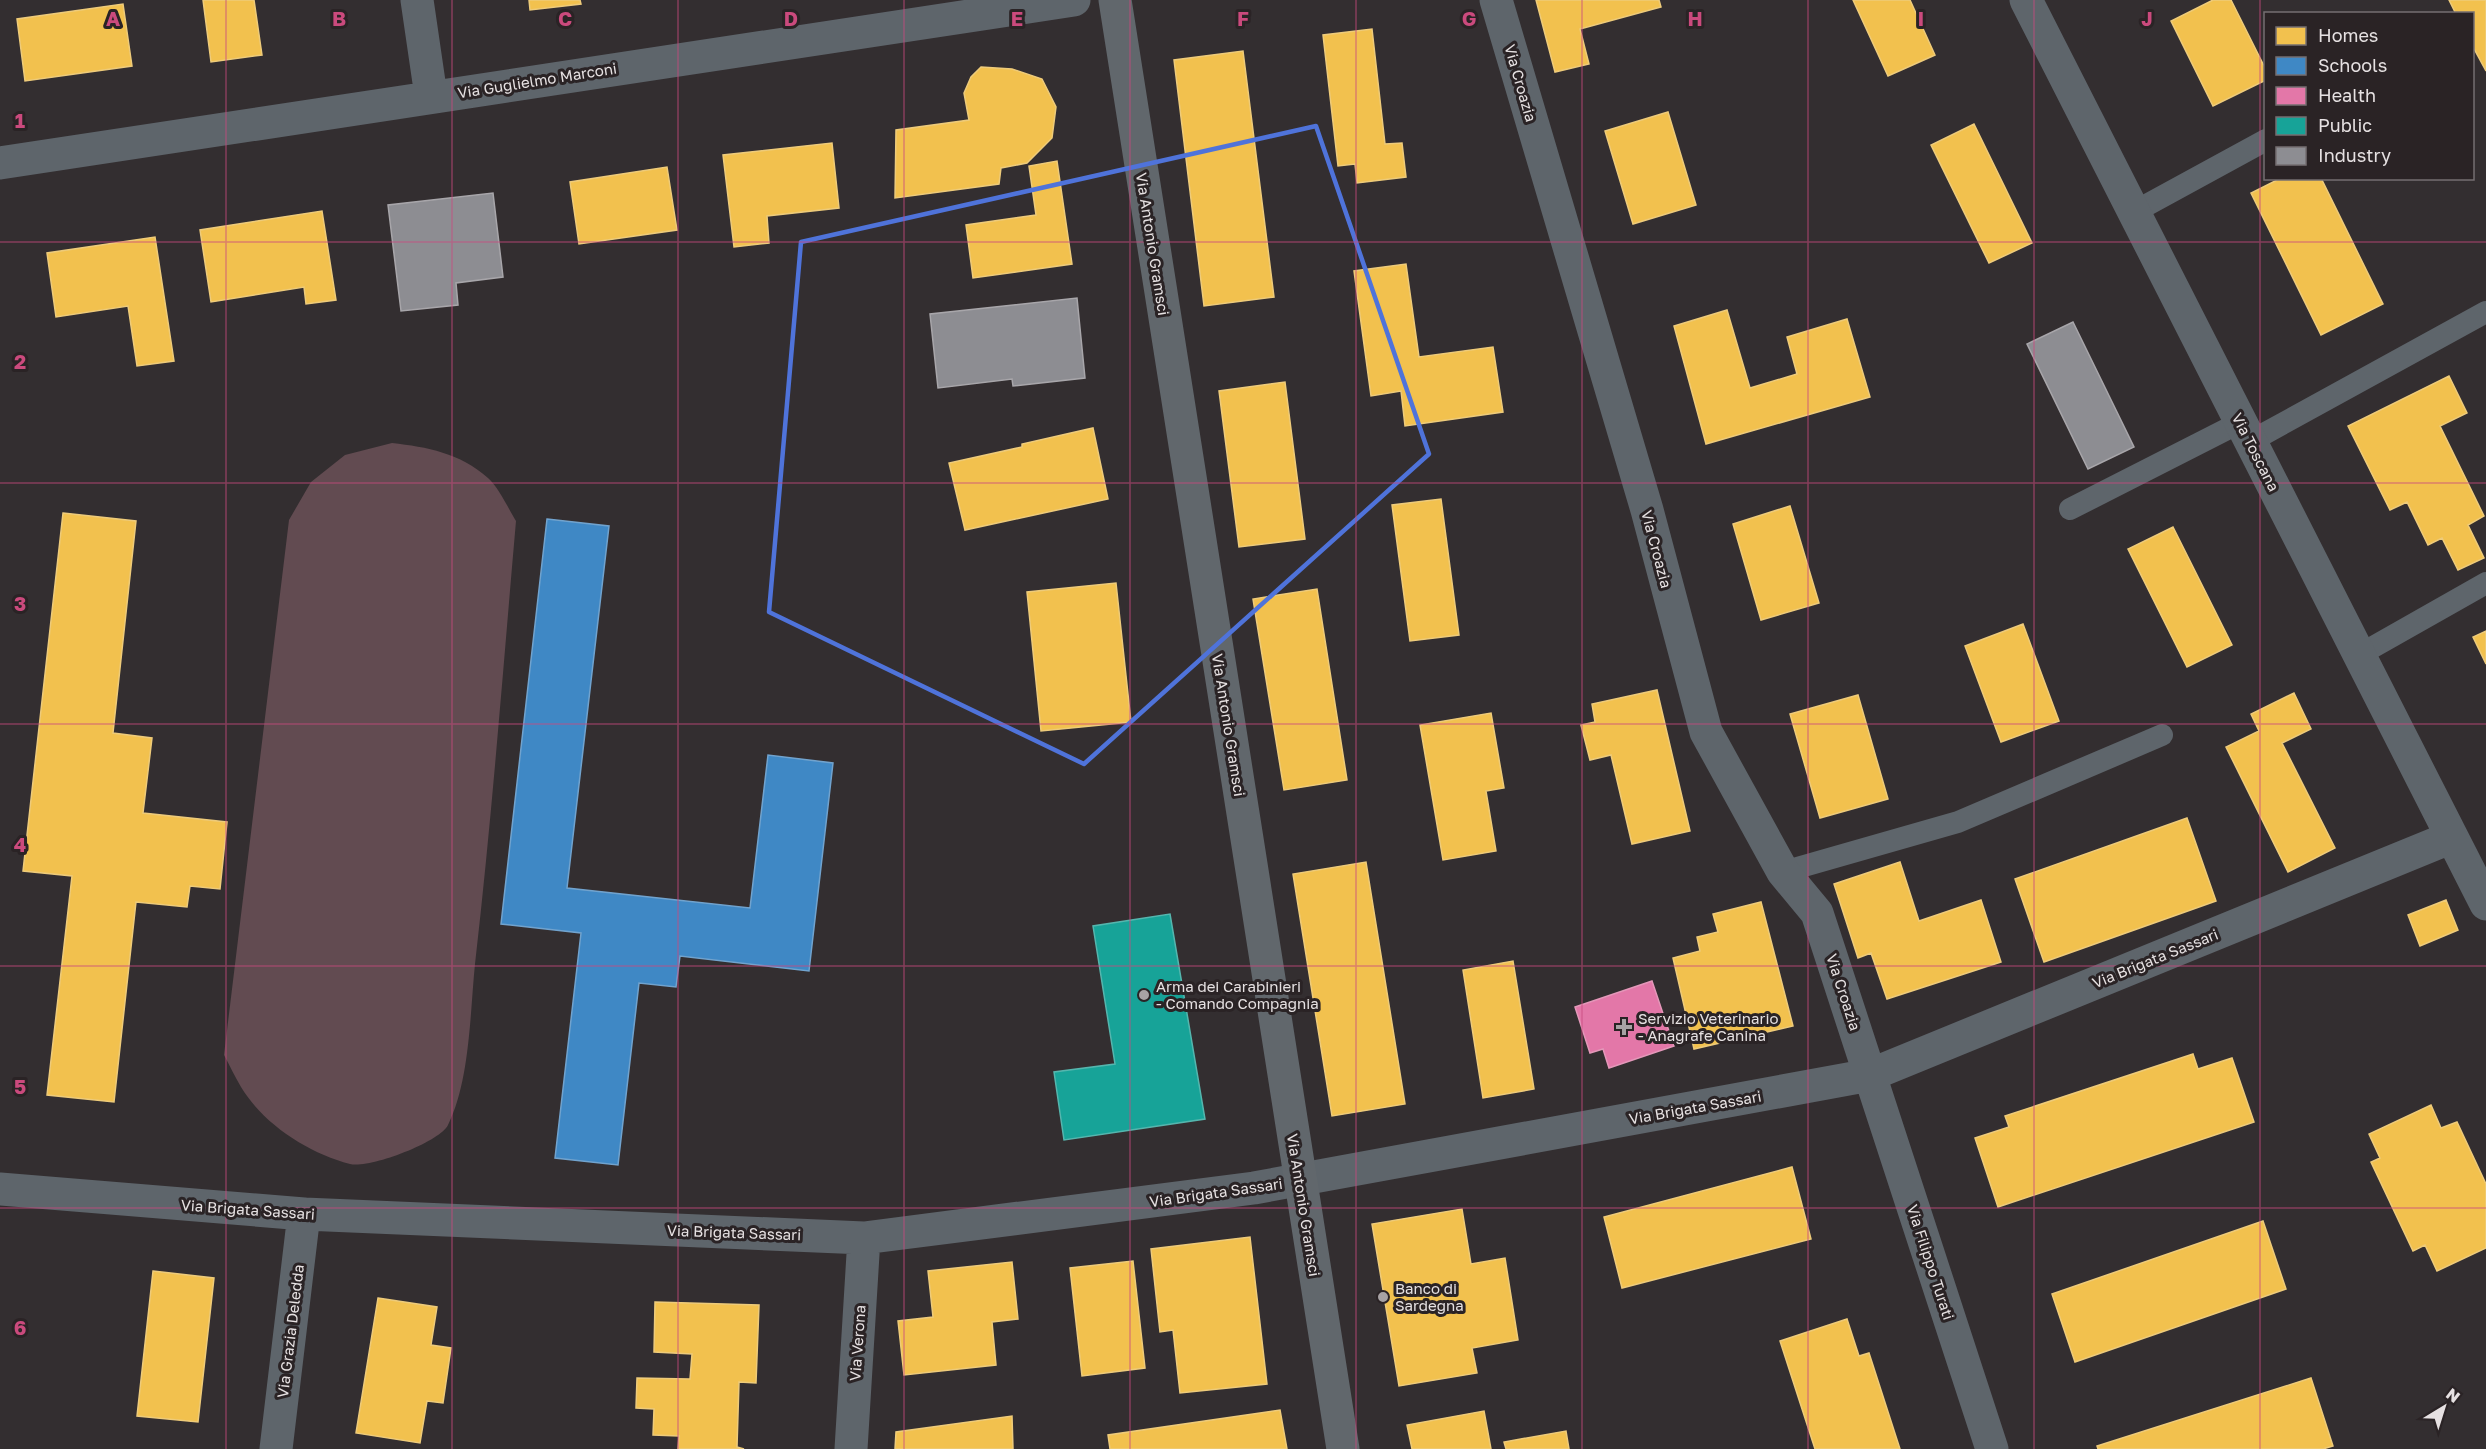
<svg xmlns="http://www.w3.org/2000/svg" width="2486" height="1449" viewBox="0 0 2486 1449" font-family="'Golos Text',sans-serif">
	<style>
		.pitch { fill: #624b51 }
		.homes { fill: #f2c14e; stroke: #eecb7a; stroke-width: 1.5 }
		.schools { fill: #3f88c5; stroke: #71a3ce; stroke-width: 1.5 }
		.health { fill: #e377a8; stroke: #e497b9; stroke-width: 1.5 }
		.public { fill: #17a398; stroke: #55b6ae; stroke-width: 1.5 }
		.industry { fill: #8d8d92; stroke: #a8a6aa; stroke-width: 1.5 }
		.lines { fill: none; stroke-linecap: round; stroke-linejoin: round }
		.lane { stroke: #5e656b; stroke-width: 22 }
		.street { stroke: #5e656b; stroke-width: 33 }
		.secondary { stroke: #61676c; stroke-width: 33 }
		.marked { fill: none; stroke: #4f73da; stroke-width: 4.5; stroke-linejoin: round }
		.grid { fill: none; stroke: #cb4a7d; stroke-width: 1.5; stroke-opacity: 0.55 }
		.poi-dot { fill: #a7a2a4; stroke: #2a2325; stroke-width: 2 }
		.labels { text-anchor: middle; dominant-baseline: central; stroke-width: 6; stroke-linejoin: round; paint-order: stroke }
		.street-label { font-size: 15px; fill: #e6e1e2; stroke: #2a2325 }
		.poi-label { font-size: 15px; fill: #e6e1e2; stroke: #2a2325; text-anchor: start }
		.grid-label { font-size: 20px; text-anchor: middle; font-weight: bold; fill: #cb4a7d; stroke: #2a2325; stroke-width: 6; stroke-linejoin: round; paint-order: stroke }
	</style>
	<rect width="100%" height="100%" fill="#332e30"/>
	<!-- pitch -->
	<path class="pitch" d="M392,443C427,447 460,453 488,478C499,488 508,508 516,521C503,669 492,817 475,964C470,1013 470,1081 448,1125C440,1142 369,1169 350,1164C309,1153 264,1125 241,1087C235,1077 230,1066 224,1055L289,520L311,482L345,455Z"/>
	<!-- homes -->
	<path class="homes" d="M203,0H254L262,55L211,62Z
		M529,0H580L581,4L530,10Z
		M1536,0H1659L1661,7L1580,29L1589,64L1555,72Z
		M1853,0H1910L1935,55L1888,76Z
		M2213,0H2231L2266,70V80L2213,106L2171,21Z
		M2449,0H2486V71L2472,45V14H2456Z
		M123,4L132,66L25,81L17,19Z
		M1372,29L1385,144L1402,143L1406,177L1357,183L1355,164L1338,166L1323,35Z
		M1243,51L1274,297L1204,306L1174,60Z
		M981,67L1012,69L1042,79L1056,107L1052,138L1027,163L1001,168L999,184L895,198L896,130L969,120L964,93L971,77Z
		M1668,112L1696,205L1633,224L1605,131Z
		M1974,124L2032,243L1989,263L1931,145Z
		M832,143L839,208L767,216L769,243L734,247L723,155Z
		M1057,161L1072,264L973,278L966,225L1036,215L1029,166Z
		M667,167L677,230L579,244L570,182Z
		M2281,178H2321L2383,304L2321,335L2251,193Z
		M322,211L336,300L306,304L304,287L211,302L200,230Z
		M155,237L174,361L137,366L128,306L56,317L47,253Z
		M1406,264L1419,357L1493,347L1503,412L1405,426L1401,391L1371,396L1354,271Z
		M1727,310L1750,388L1797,374L1787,337L1847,319L1870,397L1706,444L1674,326Z
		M2449,376L2467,413L2440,426L2484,516L2468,525L2484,558L2458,570L2442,538L2428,545L2407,502L2390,510L2348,426Z
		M1285,382L1305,539L1239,547L1219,391Z
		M1093,428L1108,499L965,530L949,463L1022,447V444Z
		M1441,499L1459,635L1410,641L1392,505Z
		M1790,506L1819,603L1761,620L1733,524Z
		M63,513L136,521L113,733L152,738L143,813L227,822L220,889L190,886L187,907L136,902L114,1102L47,1095L72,876L23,871Z
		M2173,527L2232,645L2187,667L2128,549Z
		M1116,583L1131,722L1041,731L1027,592Z
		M1317,589L1347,780L1284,790L1253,599Z
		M2023,624L2059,721L2001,742L1965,646Z
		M2486,631V664L2473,637Z
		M1657,690L1690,831L1632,844L1611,755L1590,760L1581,725L1595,722L1592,704Z
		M2294,693L2311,729L2282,743L2335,848L2288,872L2226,747L2259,731L2251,714Z
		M1858,695L1888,799L1820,818L1790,714Z
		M1491,713L1504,788L1486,791L1496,851L1443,860L1420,725Z
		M2187,818L2216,901L2044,962L2015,879Z
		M1366,862L1405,1104L1332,1116L1293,874Z
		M1900,862L1919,921L1981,900L2001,962L1887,999L1871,953L1858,958L1834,884Z
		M2446,900L2458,930L2420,946L2408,915Z
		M1761,902L1793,1026L1694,1049L1673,958L1700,951L1697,937L1718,932L1713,914Z
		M1513,961L1534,1089L1483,1098L1463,970Z
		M2193,1054L2198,1069L2232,1058L2254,1122L1998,1207L1975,1138L2009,1127L2005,1116Z
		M2431,1105L2441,1128L2457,1122L2486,1184V1248L2437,1271L2425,1245L2413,1251L2371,1162L2380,1158L2369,1134Z
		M1792,1167L1811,1239L1622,1288L1604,1217Z
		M1462,1209L1471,1264L1505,1258L1518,1340L1472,1348L1477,1373L1399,1386L1372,1224Z
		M2263,1221L2286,1289L2075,1362L2052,1294Z
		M1250,1237L1267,1384L1180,1393L1173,1330L1160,1332L1151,1249Z
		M1133,1261L1145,1368L1082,1376L1070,1268Z
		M1012,1262L1018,1319L992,1322L996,1365L904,1375L898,1321L933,1317L928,1271Z
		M153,1271L214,1278L198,1422L137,1416Z
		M378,1298L437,1307L431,1345L451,1348L443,1403L427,1401L420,1443L356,1433Z
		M655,1302L759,1305L756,1383L739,1382L737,1447L744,1449H678L679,1436L653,1435L654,1409L636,1408L637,1378L690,1379L692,1354L654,1352Z
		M1847,1319L1859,1356L1869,1353L1900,1449H1815L1780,1341Z
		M2311,1378L2333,1446L2323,1449H2098L2097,1446Z
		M1280,1410L1287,1449H1110L1108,1435Z
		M1484,1411L1491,1449H1412L1407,1425Z
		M1012,1416L1013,1449H895L896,1432Z
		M1566,1431L1569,1449H1506L1504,1442Z"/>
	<!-- schools -->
	<path class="schools" d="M547,519L609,526L567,888L750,908L768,755L833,763L809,971L680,956L676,987L639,983L618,1165L555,1158L581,933L501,924Z"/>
	<!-- health -->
	<path class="health" d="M1652,981L1674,1046L1609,1068L1603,1049L1590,1053L1575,1007Z"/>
	<!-- public -->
	<path class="public" d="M1170,914L1205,1119L1064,1140L1054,1072L1115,1064L1093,926Z"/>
	<!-- industry -->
	<path class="industry" d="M493,193L503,277L456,283L458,305L401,311L388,205Z
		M1077,298L1085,378L1013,386L1012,379L938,388L930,314Z
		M2073,322L2134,447L2088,469L2027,344Z"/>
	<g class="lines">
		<!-- lane -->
		<path class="lane" d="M2134,212L2266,140
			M2251,441L2486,312
			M2070,509L2241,422
			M2359,655L2486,583
			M1783,872L1958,822L2162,735"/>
		<!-- street -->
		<path class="street" d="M417,0L431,96
			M1496,0L1647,510L1706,732L1783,872L1817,913L1992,1449
			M2026,0L2486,904
			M0,163L1074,0
			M0,1189L304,1214L864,1238L1254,1188L1870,1075L2452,837
			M276,1449L304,1214
			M851,1449L864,1238"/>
		<!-- secondary -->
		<path class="secondary" d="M1115,0L1343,1449"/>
	</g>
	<!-- marked area -->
	<path class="marked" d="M1316,126L1429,454L1084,764L769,612L801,242Z"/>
	<!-- grid -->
	<path class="grid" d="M226,0V1449M452,0V1449M678,0V1449M904,0V1449M1130,0V1449M1356,0V1449M1582,0V1449M1808,0V1449M2034,0V1449M2260,0V1449M0,242H2486M0,483H2486M0,724H2486M0,966H2486M0,1208H2486"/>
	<!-- markers -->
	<g class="poi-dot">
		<circle cx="1144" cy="995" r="6"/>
		<path d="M1621 1018h6v6h6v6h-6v6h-6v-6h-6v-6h6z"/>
		<circle cx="1383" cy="1297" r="6"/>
	</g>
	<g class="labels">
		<!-- street labels -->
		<g class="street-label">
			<text transform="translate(537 80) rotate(-9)">Via Guglielmo Marconi</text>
			<text transform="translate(1521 83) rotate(74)">Via Croazia</text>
			<text transform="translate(1153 244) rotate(81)">Via Antonio Gramsci</text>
			<text transform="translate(2256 452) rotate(63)">Via Toscana</text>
			<text transform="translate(1657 549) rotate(75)">Via Croazia</text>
			<text transform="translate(1229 725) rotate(81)">Via Antonio Gramsci</text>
			<text transform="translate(2155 958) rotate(-22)">Via Brigata Sassari</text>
			<text transform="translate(1844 992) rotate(72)">Via Croazia</text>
			<text transform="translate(1695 1107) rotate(-10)">Via Brigata Sassari</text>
			<text transform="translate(1216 1192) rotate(-8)">Via Brigata Sassari</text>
			<text transform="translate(1304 1205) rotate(81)">Via Antonio Gramsci</text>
			<text transform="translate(248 1209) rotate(4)">Via Brigata Sassari</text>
			<text transform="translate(734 1232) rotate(2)">Via Brigata Sassari</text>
			<text transform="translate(1931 1262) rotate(72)">Via Filippo Turati</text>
			<text transform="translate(290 1331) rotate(-83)">Via Grazia Deledda</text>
			<text transform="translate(857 1343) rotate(-86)">Via Verona</text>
		</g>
		<!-- poi labels -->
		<g class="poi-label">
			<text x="1156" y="986">Arma dei Carabinieri<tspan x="1156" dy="17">- Comando Compagnia</tspan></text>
			<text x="1638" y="1018">Servizio Veterinario<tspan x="1638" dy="17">- Anagrafe Canina</tspan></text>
			<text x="1395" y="1288">Banco di<tspan x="1395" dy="17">Sardegna</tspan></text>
		</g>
	</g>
	<g class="grid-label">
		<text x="113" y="26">A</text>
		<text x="339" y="26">B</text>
		<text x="565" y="26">C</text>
		<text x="791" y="26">D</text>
		<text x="1017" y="26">E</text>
		<text x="1243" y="26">F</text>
		<text x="1469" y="26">G</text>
		<text x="1695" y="26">H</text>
		<text x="1921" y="26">I</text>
		<text x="2147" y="26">J</text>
		<text x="20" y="128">1</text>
		<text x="20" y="369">2</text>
		<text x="20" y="611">3</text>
		<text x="20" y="852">4</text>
		<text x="20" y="1094">5</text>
		<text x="20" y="1335">6</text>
	</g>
	<!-- legend -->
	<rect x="2264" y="12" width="210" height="168" fill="#2a2325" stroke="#756f71" stroke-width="1.5"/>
	<rect x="2276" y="27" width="30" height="18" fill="#f2c14e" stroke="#756f71" stroke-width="1.5"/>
	<text x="2318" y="42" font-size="18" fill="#e6e1e2">Homes</text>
	<rect x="2276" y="57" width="30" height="18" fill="#3f88c5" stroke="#756f71" stroke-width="1.5"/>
	<text x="2318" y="72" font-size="18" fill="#e6e1e2">Schools</text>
	<rect x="2276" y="87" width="30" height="18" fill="#e377a8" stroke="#756f71" stroke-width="1.5"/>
	<text x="2318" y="102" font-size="18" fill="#e6e1e2">Health</text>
	<rect x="2276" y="117" width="30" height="18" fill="#17a398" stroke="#756f71" stroke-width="1.5"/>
	<text x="2318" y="132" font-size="18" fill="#e6e1e2">Public</text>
	<rect x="2276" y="147" width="30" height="18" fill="#8d8d92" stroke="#756f71" stroke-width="1.5"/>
	<text x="2318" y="162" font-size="18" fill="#e6e1e2">Industry</text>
	<!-- north arrow -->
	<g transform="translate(2444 1407) rotate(38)" stroke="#2a2325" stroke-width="4.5" paint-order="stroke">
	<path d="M0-4.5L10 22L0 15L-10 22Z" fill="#e6e1e2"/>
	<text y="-9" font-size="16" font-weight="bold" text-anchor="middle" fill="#e6e1e2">N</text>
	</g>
</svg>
